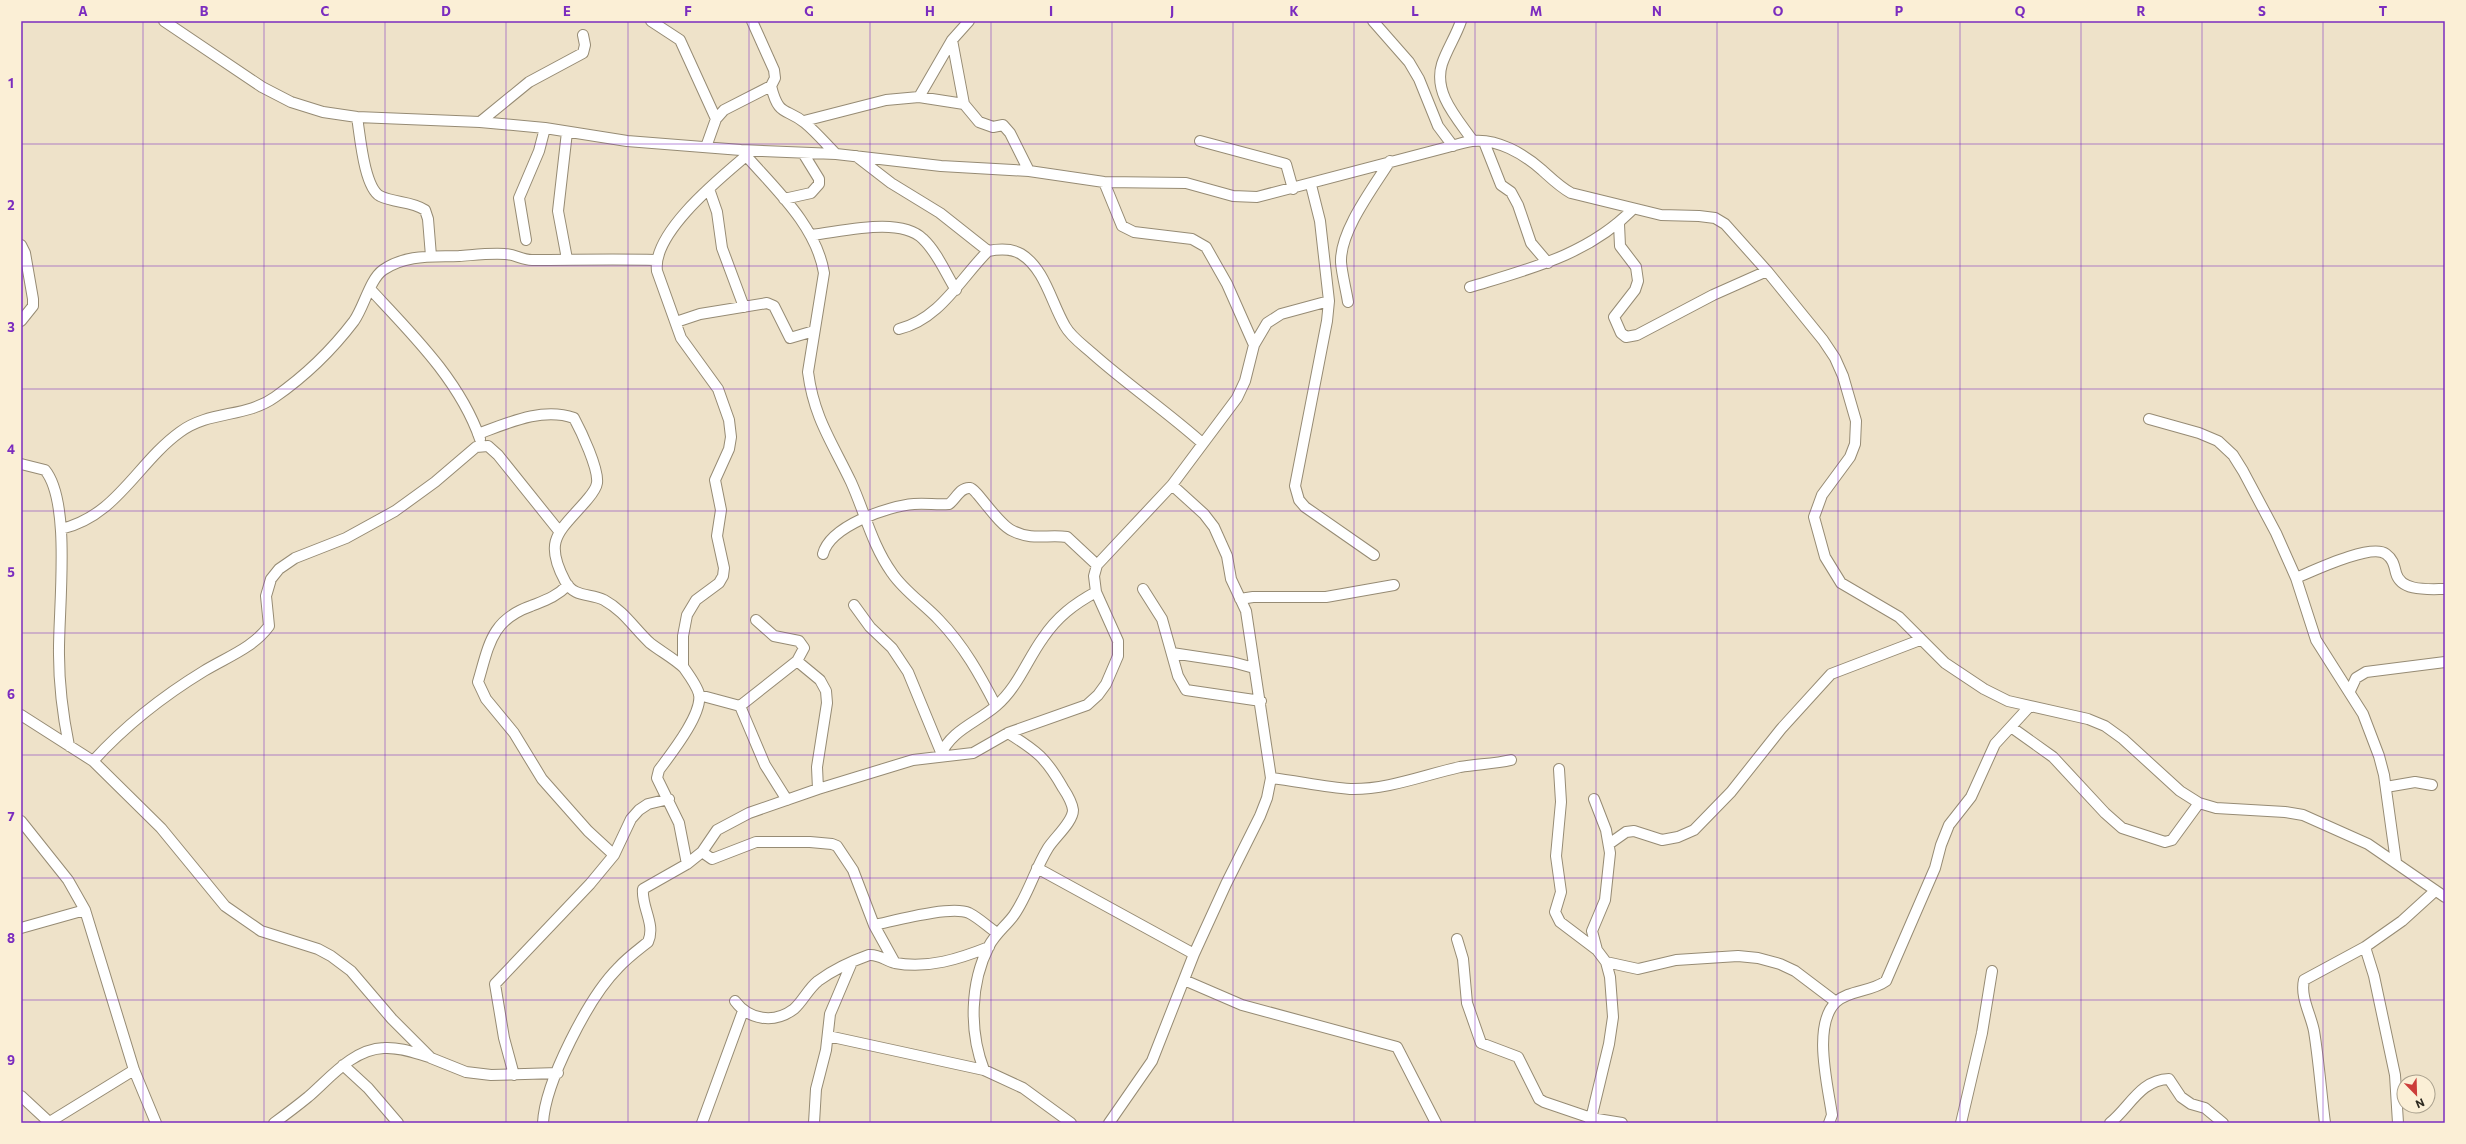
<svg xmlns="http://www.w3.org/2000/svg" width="2466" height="1144" viewBox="0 0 2466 1144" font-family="Commissioner,sans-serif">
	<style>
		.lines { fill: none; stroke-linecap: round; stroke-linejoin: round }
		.minor-casing { stroke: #968b74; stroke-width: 12 }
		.minor { stroke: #fff; stroke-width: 10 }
		.grid { fill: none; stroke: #7b2cbf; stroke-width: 1; stroke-opacity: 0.55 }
		.neatline { fill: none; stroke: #7b2cbf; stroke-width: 1.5 }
		.grid-label { font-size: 13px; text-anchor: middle; font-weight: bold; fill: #7b2cbf }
	</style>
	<rect width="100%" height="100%" fill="#eee2c9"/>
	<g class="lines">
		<!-- minor casing -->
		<g class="minor-casing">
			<path id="minor" d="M164,21L262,87L291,102L323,112L357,117L480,122L545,128L627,141L741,150L836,154L941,166L1029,171L1104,182L1186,183L1233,196L1257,197L1448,147C1456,145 1464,142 1472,141C1497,138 1524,154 1542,170C1552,179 1560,187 1571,193L1661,215L1699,216L1715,218L1725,224L1767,271L1823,340L1835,358L1843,376L1856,421L1855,444L1850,457L1822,495L1814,517L1825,557L1841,583L1899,617L1945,663L1984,689L2008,701L2088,719L2105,726L2123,739L2180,791L2199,803L2216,808L2285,812L2303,815L2368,844L2445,897
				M651,21L680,40L716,119
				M1373,21L1409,62L1419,79L1438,126L1453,146
				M1461,21C1456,36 1447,49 1442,64C1433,93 1457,118 1473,141
				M952,40L964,104
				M771,86C779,118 786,107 805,123C816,132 826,144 836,154
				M919,97L952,40L969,21
				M357,117C360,135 364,187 380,196C394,203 412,201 425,210L428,219L431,256
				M804,121L886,100L919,97L964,104L979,122L993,127L1003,125L1010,133L1029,171
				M480,122L529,82L583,53L585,45L583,35
				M1200,141L1286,164L1293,189
				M1484,142L1501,185L1511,192L1518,205L1531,243L1548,263
				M706,147L716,119L724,110L771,86L775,78L774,70L752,21
				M741,150C772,186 816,224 824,273L808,372C814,418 832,442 851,482C865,513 872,545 892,573C904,591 924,604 939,620C964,646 980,675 996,706
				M856,156L891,183L940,213L988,251
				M1104,182L1122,226L1134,232L1192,239L1206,247L1227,284L1254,345
				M709,189L717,212L722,248L744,307
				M784,199L811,193L819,184V179L803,153
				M1619,224L1620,246L1636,267L1638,281L1635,290L1614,317L1621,333L1626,337L1637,335L1713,295L1767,271
				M811,235C841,232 900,216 923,239C937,252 946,274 956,290
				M526,240L519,198L539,151L545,128
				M21,245L25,253L33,299V306L21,321
				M567,259L558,211L567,132
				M1470,287C1529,269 1588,255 1633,209
				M371,290C412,334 460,381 480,439
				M1329,301L1327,321L1295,486L1299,500L1305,507L1374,555
				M1348,302C1346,289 1342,275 1341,262C1340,231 1373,188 1390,161
				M676,322L700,314L767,303L774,306L790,338L814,331
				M899,329C940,319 960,279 988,251C999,249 1011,248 1021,254C1045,269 1051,302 1065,326C1071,337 1083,345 1093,354C1128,385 1166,411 1201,442
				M2149,419L2199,433L2218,441L2233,455L2243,471L2276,533L2296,578L2316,640L2363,714L2379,756L2384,775L2396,862
				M478,434C508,423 542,407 574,418C581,431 599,469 597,483C596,490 590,496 586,501C559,532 543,540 565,581C574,598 590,593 604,600C624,611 634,628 650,643C660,651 675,659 684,668C689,675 697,686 699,694C703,714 670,755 659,770L657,778L679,823L687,864
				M21,464L45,470C72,503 58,611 59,655C59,686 63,716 69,746
				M61,529C117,516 137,463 180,432C210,410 246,418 275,397C305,376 332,350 354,321C364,307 370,279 383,270C406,254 433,257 459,256C474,255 489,253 505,254C514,254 522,260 532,260C573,260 614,259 656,260
				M823,554C830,526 888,506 914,504C926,503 937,505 949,504C956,499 960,487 970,488C977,489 998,525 1013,531C1033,541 1048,534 1067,537L1097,565
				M2296,578C2313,571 2371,543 2386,554C2393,559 2394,565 2396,573C2401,592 2429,589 2445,589
				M568,585C556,597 546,600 531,606C491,620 489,645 478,682L486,699L514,733L542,779L588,831L614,855
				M1143,589L1162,619L1178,676L1186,690L1261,701
				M1240,599L1253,597H1326L1394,585
				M854,605L870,627L892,648L908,672L941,752
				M1172,653L1232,662L1254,668
				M797,661L820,680L826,691L827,703L817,767L818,789
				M683,667V636L687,615L696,600L719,583L723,576L724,568L717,536L721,510L715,480L729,449L731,437L729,420L718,389L681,338L657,271C652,233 719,179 746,156
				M2350,691L2356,678L2366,672L2445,662
				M699,695L740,706L765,765L787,800
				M740,706L797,661L804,648L799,641L774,636L756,620
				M21,715L93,761L161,828L225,906L261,931L318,949L331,956L351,971L392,1019L431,1058L466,1072L491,1075L558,1073
				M2011,727L2053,757L2105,813L2122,828L2165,842L2172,840L2199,803
				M1008,733C1037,751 1046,758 1063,788C1067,794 1072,802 1073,810C1073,822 1055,837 1048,848C1035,869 1028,895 1014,915C1006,926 995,934 989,946C970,983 969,1031 984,1070L1023,1088L1071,1123
				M940,756C951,730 976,723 996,706C1018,687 1027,660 1043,638C1057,617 1074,604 1096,592
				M93,761C125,726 163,696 204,671C227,657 253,648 269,626L266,596L271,579L279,569L295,558L346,538L395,511L435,482L476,447L488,446L498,455L559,531
				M1559,769L1561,802L1556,856L1561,892L1555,912L1560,922L1597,950L1606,962L1610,977L1613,1017L1609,1044L1590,1123
				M1271,778C1297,781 1324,787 1350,789C1387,790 1424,775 1460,767C1477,764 1494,764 1511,760
				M2386,787L2415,782L2432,785
				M1594,799L1606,830L1610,853L1605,900L1592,931L1597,950
				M21,821L68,880L85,910L134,1070L156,1123
				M1609,844L1626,832L1634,831L1662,840L1678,837L1694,830L1731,792L1781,729L1831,674L1920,640
				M702,852L712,859L756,842H810L832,844L837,846L853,870L874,925L895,963
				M1037,868L1194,954
				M874,925C894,921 951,905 969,913C979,918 988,927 997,933
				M21,928L85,910
				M1457,939L1463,959L1467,1003L1481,1043L1518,1057L1539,1099L1544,1102L1591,1118L1622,1123
				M2365,947L2374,976L2395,1075L2398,1123
				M1606,962L1638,969L1676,960L1738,956L1758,958L1780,964L1795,971L1836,1002
				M1184,980L1242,1005L1397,1047L1436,1123
				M735,1001C749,1020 774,1024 794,1009C803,1001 808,989 818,981C833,970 852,961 869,955C879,954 886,961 895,963C928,969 959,959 989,947
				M828,1036L984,1070
				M343,1065L368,1088L398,1123
				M514,1075L504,1038L495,984L590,884L614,855L631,819L639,810L648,804L669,799
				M21,1096L49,1122
				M48,1123L134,1070
				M274,1123C285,1115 297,1106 308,1097C330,1078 353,1049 384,1048C400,1047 415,1053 429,1057
				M543,1123C545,1082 589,997 618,968C627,958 638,950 648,942C656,924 641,907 643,889L687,864L702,852L717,830L749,813L818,789L913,760L973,753L1008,733L1087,705L1098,695L1106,684L1118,656V641L1096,592L1094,576L1097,565L1172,485L1237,398L1245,381L1254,345L1267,323L1281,314L1329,301L1320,221L1311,185
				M702,1123L743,1011
				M814,1123L816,1089L826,1050L830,1014L852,962
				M1109,1123L1152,1061L1194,954L1226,884L1260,816L1267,798L1271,778L1246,611L1231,579L1227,556L1214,527L1204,514L1172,485
				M1829,1123L1832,1115C1828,1086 1812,1025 1836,1002C1849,990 1871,992 1886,981L1935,868L1941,845L1949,825L1971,797L1995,744L2029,707
				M1961,1123L1982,1033L1992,971
				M2110,1123C2130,1107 2140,1080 2169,1079L2181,1097L2191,1104L2205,1108L2223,1123
				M2325,1123C2321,1092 2319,1062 2314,1031C2311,1015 2300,997 2304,980L2365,947L2402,921L2435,891"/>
		</g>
		<!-- minor -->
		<use href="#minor" class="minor"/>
	</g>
	<!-- grid -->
	<path class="grid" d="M143,21V1123M264,21V1123M385,21V1123M506,21V1123M628,21V1123M749,21V1123M870,21V1123M991,21V1123M1112,21V1123M1233,21V1123M1354,21V1123M1475,21V1123M1596,21V1123M1717,21V1123M1838,21V1123M1960,21V1123M2081,21V1123M2202,21V1123M2323,21V1123M21,144H2445M21,266H2445M21,389H2445M21,511H2445M21,633H2445M21,755H2445M21,878H2445M21,1000H2445"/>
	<!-- border -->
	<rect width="2466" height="1144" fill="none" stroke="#fbefd6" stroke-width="44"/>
	<!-- north arrow -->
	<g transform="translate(2416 1094) rotate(157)"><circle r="19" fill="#fbefd6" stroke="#a9a08d"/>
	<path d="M0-3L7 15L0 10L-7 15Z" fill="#cc3d3a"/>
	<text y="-6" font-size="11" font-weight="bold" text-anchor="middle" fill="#2e2a20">N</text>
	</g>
	<rect x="22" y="22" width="2422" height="1100" class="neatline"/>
	<g class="grid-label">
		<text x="83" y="16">A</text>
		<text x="204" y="16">B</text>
		<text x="325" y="16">C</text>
		<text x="446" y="16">D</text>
		<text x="567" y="16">E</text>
		<text x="688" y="16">F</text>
		<text x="809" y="16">G</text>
		<text x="930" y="16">H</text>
		<text x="1051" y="16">I</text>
		<text x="1172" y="16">J</text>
		<text x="1294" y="16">K</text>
		<text x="1415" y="16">L</text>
		<text x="1536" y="16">M</text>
		<text x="1657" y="16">N</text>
		<text x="1778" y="16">O</text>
		<text x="1899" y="16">P</text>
		<text x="2020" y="16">Q</text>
		<text x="2141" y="16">R</text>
		<text x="2262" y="16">S</text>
		<text x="2383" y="16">T</text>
		<text x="11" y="88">1</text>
		<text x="11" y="210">2</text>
		<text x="11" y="332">3</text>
		<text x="11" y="454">4</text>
		<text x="11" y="577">5</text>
		<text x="11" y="699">6</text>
		<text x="11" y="821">7</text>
		<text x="11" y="943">8</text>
		<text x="11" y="1065">9</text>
	</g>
</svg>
